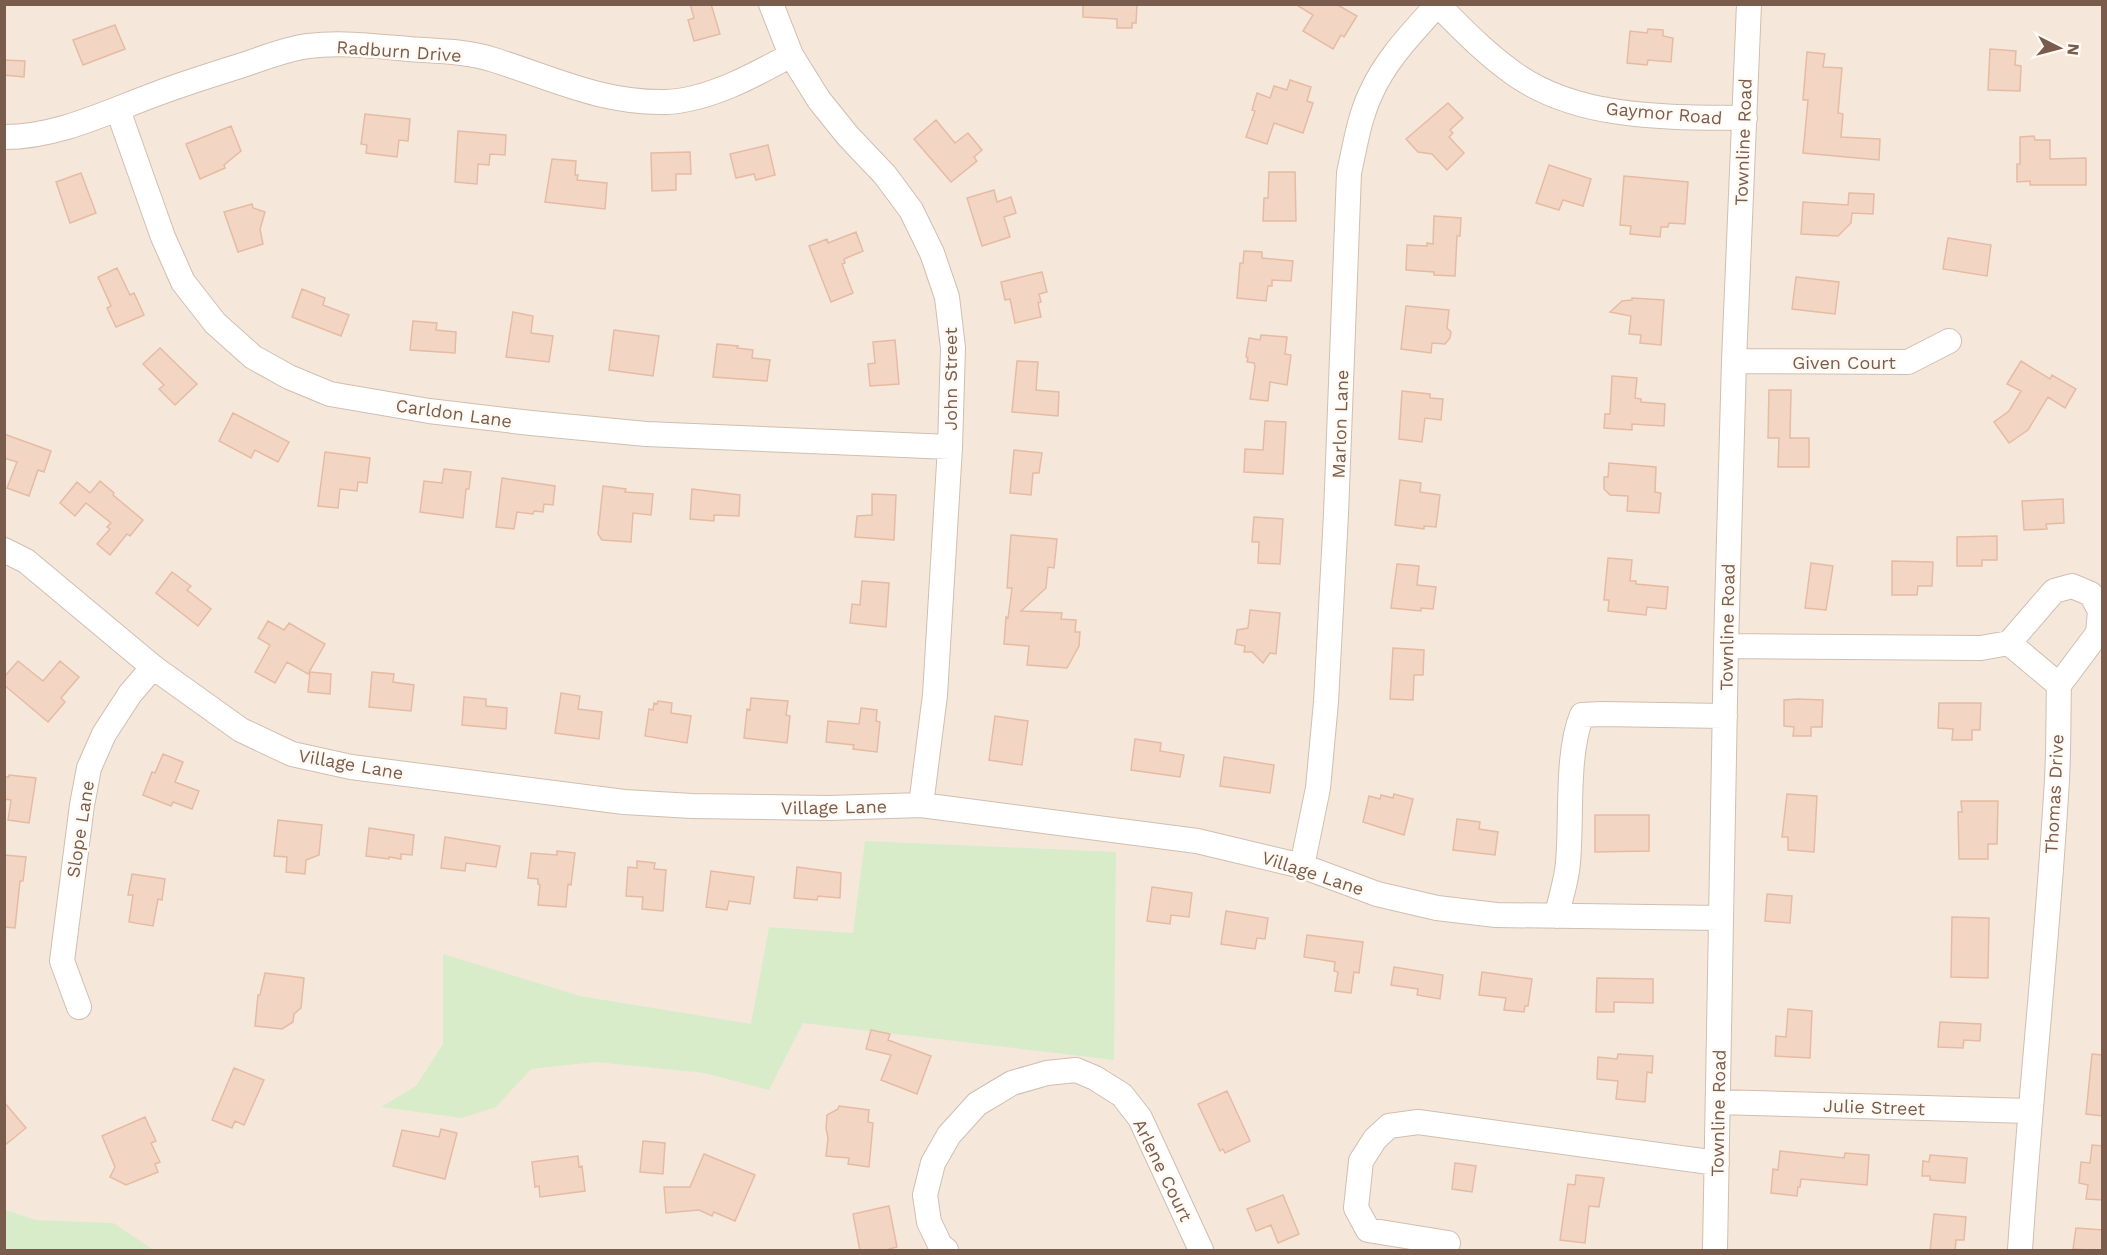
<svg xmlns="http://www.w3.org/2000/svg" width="2107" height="1255" viewBox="0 0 2107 1255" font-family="'Work Sans',sans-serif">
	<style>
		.residential { fill: #f5e8da }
		.green { fill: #d8ecc9 }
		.building { fill: #f3d5c3; stroke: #e6bba3; stroke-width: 1.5 }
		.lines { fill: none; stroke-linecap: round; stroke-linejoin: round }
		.minor-casing { stroke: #d1beb0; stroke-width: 26 }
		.minor { stroke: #fff; stroke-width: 24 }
		.labels { text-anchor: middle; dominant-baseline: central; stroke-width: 5; stroke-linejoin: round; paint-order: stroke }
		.street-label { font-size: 18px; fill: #7a5c4d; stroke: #fffaf3 }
	</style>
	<rect width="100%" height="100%" fill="#fdf6ec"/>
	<!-- residential -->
	<path class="residential" d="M5,5H2102V1250H5Z"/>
	<!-- green -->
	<path class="green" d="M865,841L1116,852L1114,1060L803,1023L769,1090L705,1073L596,1062L531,1069L496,1107L462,1118L381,1107L416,1086L443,1044V954L580,996L751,1024L769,927L853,933Z
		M5,1210L36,1220L113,1223L154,1250H5Z"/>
	<!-- building -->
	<path class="building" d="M690,4H711L720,34L694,41L688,20L694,18Z
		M1083,4H1137L1136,23H1132V28H1117V19L1083,17Z
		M1295,4H1336L1357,16L1344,37L1341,35L1333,49L1303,31L1313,15Z
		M115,25L125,49L83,65L73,40Z
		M1648,29L1663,30V36L1673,38L1671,62L1648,60L1647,65L1627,63L1630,31L1647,33Z
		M1990,49L2016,51L2015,65L2021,66L2020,91L1988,90Z
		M1807,52L1825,54L1823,67L1842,68L1838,113L1843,114L1841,137L1880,139L1879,160L1803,153L1808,100H1803Z
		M4,60L25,61L24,77L4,75Z
		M1290,80L1311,87L1307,101L1313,103L1303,133L1274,123L1267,144L1246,137L1255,111L1252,110L1257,93L1270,98L1274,86L1287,90Z
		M1448,103L1463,118L1450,130L1453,133L1449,137L1464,153L1447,170L1432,154L1418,152L1406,139Z
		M365,114L410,119L408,141L399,140L397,157L366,153L367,145L361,144Z
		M936,120L955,143L968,133L982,150L974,157L977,161L951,182L914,139Z
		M231,126L241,151L224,165L225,168L200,179L186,144Z
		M458,131L506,135L505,155L490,154L489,165L478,164L477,184L455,182Z
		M2034,136L2035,140H2050V159L2086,158V185H2030V181L2017,182V164H2020V137Z
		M768,145L775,175L756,180L754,174L736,178L730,154Z
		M690,152L691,174H676V190L652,191L651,153Z
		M552,159L576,161L575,175H578L577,180L607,183L605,209L545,202Z
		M1549,165L1591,179L1583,206L1563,200L1559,210L1536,203Z
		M1269,172H1295L1296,221H1263L1264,198H1268Z
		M81,173L96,213L70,223L56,182Z
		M1624,176L1688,182L1685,224L1669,223L1668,227H1661L1660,237L1630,234L1631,226L1620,225Z
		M994,190L997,202L1011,197L1016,213L1004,217L1010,237L982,246L967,198Z
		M1849,193L1874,194L1873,214L1852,213L1851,223L1838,236L1801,234L1803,202L1848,205Z
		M252,204L253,208L265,212L260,229L263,244L238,252L224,212Z
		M1434,216L1461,218L1460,236H1457L1455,276L1434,275V272L1406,270L1407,245L1427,246V243L1433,244Z
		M856,232L863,251L844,259L845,263L842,264L853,293L831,302L809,246L827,239L828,243Z
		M1948,238L1991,245L1987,276L1943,269Z
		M1244,251L1262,252V258L1293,261L1291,281L1272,280V286H1268L1266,301L1237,298L1240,263H1243Z
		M117,268L130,295L134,293L144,315L116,327L107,308L111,306L98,277Z
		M1042,272L1047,292L1039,294L1041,302L1038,303L1041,317L1015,323L1010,299L1005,300L1001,282Z
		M1796,277L1839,282L1835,314L1792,309Z
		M302,289L325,298L323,305L349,315L341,336L292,317Z
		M1632,298L1664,300L1661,345L1640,343L1641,335L1629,334L1631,316L1610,312L1622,301L1632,300Z
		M1406,306L1449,310L1447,328L1451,332L1450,338L1445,344L1432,343L1431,353L1401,349Z
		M513,312L533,316L531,333L553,336L549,362L506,357Z
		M413,321L437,323L436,330L456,332L455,353L410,350Z
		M614,330L659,336L653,376L609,370Z
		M1261,335L1287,337L1285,354L1291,355L1287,385L1270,382L1268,401L1250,399L1255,367L1254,363L1247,362L1248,358L1246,357L1249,338L1260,340Z
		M895,340L899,384L870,386L868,364L875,363L873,342Z
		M717,344L738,346L737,348L753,350L752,358L770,360L767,381L713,377Z
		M160,348L197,384L175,405L159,389L164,385L143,364Z
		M1017,361L1038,362L1036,390L1059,392L1058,416L1012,412Z
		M2021,361L2050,379L2052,375L2076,389L2065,408L2048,397L2028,430L2009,443L1994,422L2009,411L2021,391L2007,384Z
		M1612,376L1637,378L1635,398L1641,399V402L1665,404L1664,426L1632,424V430L1604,428L1605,414H1610Z
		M1769,390H1791L1790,438H1809V467H1778L1779,438H1768Z
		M1402,391L1430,394V398L1443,399L1441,420L1425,418L1422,442L1399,439Z
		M233,413L289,442L278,462L255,450L251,458L219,441Z
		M1265,421L1286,422L1283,474L1244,472L1245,449L1263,450Z
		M4,434L51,451L44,472L38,470L29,496L7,488L17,462L4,458Z
		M1014,450L1042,453L1039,473H1033L1031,495L1010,493Z
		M325,452L370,458L367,483L358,482L357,491L340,489L338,508L318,506Z
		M1609,463L1656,467L1655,492L1661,493L1659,513L1627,511L1628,496L1610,495L1604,489V477H1608Z
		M444,469L471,472L469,489H466L463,518L420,512L424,481L442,483Z
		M502,478L555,486L553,505L544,504L543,512L534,511L533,514L517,512L514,529L496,527Z
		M1400,480L1421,483L1420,492L1440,495L1436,527L1424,526V529L1395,525Z
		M100,481L114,493L113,495L143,520L130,536L127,534L110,555L97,544L110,529L107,527L111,523L86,503L75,516L60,503L77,482L90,493Z
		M603,486L626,489L625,492L653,494L651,515L633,513L631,542L602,540L598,534Z
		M692,489L740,495L739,516L714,515V521L690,519Z
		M872,494L896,495L894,540L855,537L857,516L872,515Z
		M2063,499L2064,523L2046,524L2047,529L2024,530L2022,501Z
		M1254,517L1283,519L1280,564L1258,563L1259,542H1252Z
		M1011,535L1057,539L1054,568L1048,567L1046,588L1021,611L1062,613L1061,619L1076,620L1075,632H1080L1079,646L1067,668L1027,665L1029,646L1004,644L1006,617L1008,618L1012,588H1007Z
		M1997,536V560H1982V566H1957V537Z
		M1608,558L1632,560L1630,581H1636V584L1668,587L1666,609L1647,607L1646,615L1608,611L1609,600H1604Z
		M1892,561L1933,562L1932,586H1918L1917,595H1892Z
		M1811,563L1833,566L1826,610L1805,608Z
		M1397,564L1419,566L1417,585L1436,587L1433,609L1421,608V611L1391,608Z
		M172,572L191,586L187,590L211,609L198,626L156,593Z
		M862,581L889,583L886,627L850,623L852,604L860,605Z
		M1250,610L1280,613L1276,654L1270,653L1263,663L1252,652H1244L1245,646L1235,644L1237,630L1248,628Z
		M268,621L284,630L289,623L325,644L308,674L287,662L275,683L255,672L270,645L258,638Z
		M1393,648L1424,650L1423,675H1414L1413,700L1390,699Z
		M18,661L43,681L60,661L79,677L61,698L65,702L48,722L4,685V677Z
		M310,672L331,674L330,694L308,692Z
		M372,672L394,674L393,682L414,685L411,711L369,707Z
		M561,693L580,696L578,709L602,712L599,739L555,733Z
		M464,697L486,699V706L507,708L506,729L462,725Z
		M751,698L788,701L786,715L790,716L787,743L744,738L747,709L750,710Z
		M1797,699L1823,700L1822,727H1811V736H1793L1794,727L1784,726V700Z
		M658,701L672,703L671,713L691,716L687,743L645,736L649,709L653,710L654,703L657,704Z
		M1939,703H1981L1980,730H1972V740H1952L1953,729L1938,728Z
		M861,708L877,710L876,721L880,722L877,752L853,749L854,745L826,742L828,721L859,724Z
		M995,716L1028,721L1022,765L989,760Z
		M1135,739L1161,743L1160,751L1184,755L1180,777L1131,770Z
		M163,754L183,762L175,782L199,791L192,809L173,802L171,806L143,795L152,772L155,773Z
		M1224,757L1274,765L1270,793L1220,786Z
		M9,775L36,778L29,823L8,820L11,800L4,799V777H9Z
		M1394,794L1413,799L1404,835L1363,822L1369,796L1380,799L1381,795L1393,798Z
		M1787,794L1817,796L1814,852L1788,850V837H1782Z
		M1961,801H1998L1997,844H1988V859H1959L1958,812H1962Z
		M1595,815H1649V851L1595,852Z
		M1457,819L1480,822L1479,829L1498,832L1495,855L1453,850Z
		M278,820L322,825L319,855L306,860L305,874L286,872L287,857L274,856Z
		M369,828L414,835L412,855L401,854V859L389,857V859L366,856Z
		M445,837L500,846L496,867L466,863L465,871L441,868Z
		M557,851L575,853L571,885L568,884L566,907L538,905L540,885L538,884V879L528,878L531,853L557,855Z
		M4,855L26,857L23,881H20L15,928L4,927Z
		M637,861L655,863L654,869L666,870L663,911L642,909L643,897L626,896L628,867L637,868Z
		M797,867L841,873L840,898L818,896L817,900L794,898Z
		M711,871L754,877L750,904L729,901L727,910L706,907Z
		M132,874L165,879L162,900L158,899L153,926L129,922L133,895H128Z
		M1152,887L1192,893L1189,917L1171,915L1170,924L1147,921Z
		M1767,894L1792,896L1790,923L1765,921Z
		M1226,911L1268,918L1265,939L1257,938L1255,949L1221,944Z
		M1952,917L1989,918L1988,978L1951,977Z
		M1307,935L1363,942L1359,973L1354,972L1351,993L1335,991L1338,972L1334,971L1335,962L1304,957Z
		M1394,967L1443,975L1440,999L1417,995L1418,989L1391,985Z
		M1482,972L1532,979L1528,1006H1525L1524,1012L1504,1010L1506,998L1479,995Z
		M265,973L304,978L301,1008L294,1014L293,1022L282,1029L255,1026L258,995H260Z
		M1597,978L1653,979V1003L1614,1002V1012H1596Z
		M1788,1009L1812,1011L1810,1058L1775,1056L1776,1036L1786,1037Z
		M1940,1022L1981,1024L1980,1041L1964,1040L1963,1048L1938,1047Z
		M871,1030L890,1034L888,1040L931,1056L917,1094L881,1080L891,1055L866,1049Z
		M1618,1054L1653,1056L1652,1073L1647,1072L1645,1102L1616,1099L1618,1081L1597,1079L1598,1057L1617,1059Z
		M2092,1054L2103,1055V1116L2086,1114Z
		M234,1068L264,1080L244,1125L235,1121L232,1128L212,1120Z
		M1227,1091L1250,1141L1225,1153L1223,1149L1220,1151L1198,1104Z
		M4,1102L26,1128L4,1146Z
		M839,1106L869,1110L868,1122L873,1123L869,1167L848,1164L849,1158L826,1156L828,1138L826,1128L827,1115L838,1109Z
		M145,1117L156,1141L151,1143L160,1162L155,1164L158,1172L126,1185L110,1177L115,1167L102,1136Z
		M441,1129L457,1133L445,1179L393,1166L402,1130L439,1137Z
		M643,1141L665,1143L663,1174L640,1172Z
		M2092,1145L2103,1146V1200L2086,1199L2088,1185L2079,1183L2081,1162L2090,1163Z
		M1780,1151L1844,1158L1845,1153L1869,1155L1867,1185L1801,1179L1800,1187H1798L1797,1196L1771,1193L1773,1169L1778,1170Z
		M704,1154L755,1175L735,1221L714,1212L712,1216L699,1210L666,1213L664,1187H690Z
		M1930,1155L1967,1158L1965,1183L1930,1180V1176H1922L1923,1161L1929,1162Z
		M578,1156L579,1167L582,1166L585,1191L540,1197L539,1186L535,1187L532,1162Z
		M1455,1163L1476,1166L1472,1192L1452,1189Z
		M1576,1175L1604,1178L1599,1207L1589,1206L1585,1243L1560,1240L1568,1184L1575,1185Z
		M1283,1195L1299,1234L1278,1243L1271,1225L1256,1231L1247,1209Z
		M889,1206L897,1247L882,1251H860L853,1214Z
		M1934,1214L1966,1217L1964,1240H1956L1955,1251H1930Z
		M2076,1228L2103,1230V1251L2073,1249Z"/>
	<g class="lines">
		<!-- minor casing -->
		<g class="minor-casing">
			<path id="minor" d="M771,4L791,55L819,100L848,136L885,175L911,210L932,253L947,297L953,348L950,447L935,695L921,805
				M1437,4C1462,29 1487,55 1516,75C1581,120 1669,117 1745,118
				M118,110L163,237L183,282L215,323L253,357L289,377L330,394L429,411L531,423L646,434L950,447
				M4,137C58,137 107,112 156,94C185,83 214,74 243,65C263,58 286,49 308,46C341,42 375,46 408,49C436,51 467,51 494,60C552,78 601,103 665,102C707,101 755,75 791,55
				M1734,361L1908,362L1949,341
				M4,550L26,561L153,667L241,730L292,754L351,767L624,802L692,806L829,808L921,805L1197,841L1302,866L1377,894L1437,908L1496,915L1721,918
				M2009,643L2054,591L2072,586L2091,594L2100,611L2098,633L2059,685
				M1726,646L1981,648L2009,643L2059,685C2058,722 2059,759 2056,795C2047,947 2030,1098 2020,1250
				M1302,866L1318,788L1326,702L1336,514L1349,173C1355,146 1359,118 1371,93C1386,59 1413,32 1437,5
				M1557,916C1560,898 1567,880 1568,862C1572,819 1566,753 1582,715L1601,714L1725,716
				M79,1007L62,961L82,805L89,768L104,734L130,694L153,667
				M1718,1102L2029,1111
				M1448,1243L1368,1230L1356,1208L1361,1161L1375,1139L1389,1126L1418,1122L1717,1163
				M946,1250L940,1245L929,1222L925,1195L933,1163L949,1135L977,1104L1012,1083L1047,1073L1076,1070L1095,1078L1122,1095L1140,1118L1201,1250
				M1715,1250L1726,646L1734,361L1749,4"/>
		</g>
		<!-- minor -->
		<use href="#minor" class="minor"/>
	</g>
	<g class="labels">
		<!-- street labels -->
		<g class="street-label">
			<text transform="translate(399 51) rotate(4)">Radburn Drive</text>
			<text transform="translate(1664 113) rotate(5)">Gaymor Road</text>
			<text transform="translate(1743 142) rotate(-88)">Townline Road</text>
			<text x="1844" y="362">Given Court</text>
			<text transform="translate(950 379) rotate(-90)">John Street</text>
			<text transform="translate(454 413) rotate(8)">Carldon Lane</text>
			<text transform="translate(1340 424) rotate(-88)">Marlon Lane</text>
			<text transform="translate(1727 627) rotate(-89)">Townline Road</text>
			<text transform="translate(351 764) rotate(10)">Village Lane</text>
			<text transform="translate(2054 794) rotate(-87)">Thomas Drive</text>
			<text transform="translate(834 807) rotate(-1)">Village Lane</text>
			<text transform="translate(80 829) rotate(-81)">Slope Lane</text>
			<text transform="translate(1313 873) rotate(18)">Village Lane</text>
			<text transform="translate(1874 1107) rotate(2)">Julie Street</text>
			<text transform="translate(1718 1113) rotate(-89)">Townline Road</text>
			<text transform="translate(1163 1170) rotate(64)">Arlene Court</text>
		</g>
	</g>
	<!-- border -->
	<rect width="2107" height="1255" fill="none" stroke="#7a5c4d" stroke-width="12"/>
	<!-- north arrow -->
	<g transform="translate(2059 48) rotate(96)" stroke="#fffaf3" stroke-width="4.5" paint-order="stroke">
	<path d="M0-4.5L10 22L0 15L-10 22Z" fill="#7a5c4d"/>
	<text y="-9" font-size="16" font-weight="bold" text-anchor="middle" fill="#7a5c4d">N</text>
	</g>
</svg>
